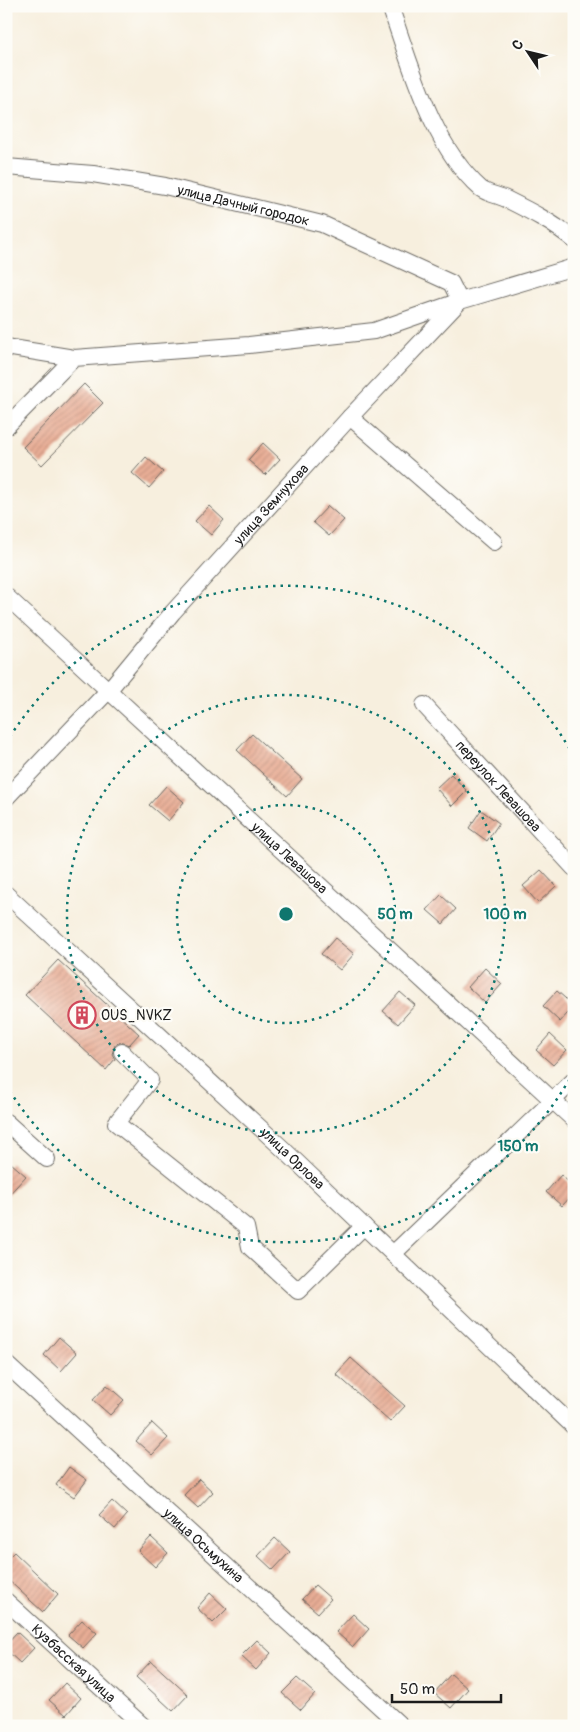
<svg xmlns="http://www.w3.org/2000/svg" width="580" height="1732" viewBox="0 0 580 1732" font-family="Pangolin,sans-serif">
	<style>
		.building { fill: url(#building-hatch) }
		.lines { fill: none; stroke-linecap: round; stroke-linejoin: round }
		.minor-casing { stroke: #696660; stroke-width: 18 }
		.minor { stroke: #fff; stroke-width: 16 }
		.ring { fill: none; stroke: #0f766e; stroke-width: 2.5; stroke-dasharray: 2.5 5 }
		.labels { text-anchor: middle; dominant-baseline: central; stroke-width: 4.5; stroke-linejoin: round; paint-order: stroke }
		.street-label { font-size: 14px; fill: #1c1c1c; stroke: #fdfcf7 }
		.poi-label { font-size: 14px; fill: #1c1c1c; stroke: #fdfcf7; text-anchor: start }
		.centre { fill: #0f766e; stroke: #fdfcf7; stroke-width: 2.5 }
		.ring-label { font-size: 15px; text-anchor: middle; font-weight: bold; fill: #0f766e; stroke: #fdfcf7; stroke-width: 4.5; stroke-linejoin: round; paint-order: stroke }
	</style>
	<defs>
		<pattern id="building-hatch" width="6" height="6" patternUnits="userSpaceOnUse" patternTransform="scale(1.25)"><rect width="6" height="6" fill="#e8ad95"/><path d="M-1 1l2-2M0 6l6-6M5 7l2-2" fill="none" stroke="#c69480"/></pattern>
	</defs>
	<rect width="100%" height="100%" fill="#fdfcf7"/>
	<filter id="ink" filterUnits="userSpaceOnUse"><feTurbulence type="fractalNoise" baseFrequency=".02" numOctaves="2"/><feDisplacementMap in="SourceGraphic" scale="10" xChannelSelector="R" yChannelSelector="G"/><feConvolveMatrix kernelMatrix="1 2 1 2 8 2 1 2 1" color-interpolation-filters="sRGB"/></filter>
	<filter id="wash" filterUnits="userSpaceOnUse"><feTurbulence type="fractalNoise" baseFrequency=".0096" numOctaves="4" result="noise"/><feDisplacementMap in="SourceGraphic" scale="20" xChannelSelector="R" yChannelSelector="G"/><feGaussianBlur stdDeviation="1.12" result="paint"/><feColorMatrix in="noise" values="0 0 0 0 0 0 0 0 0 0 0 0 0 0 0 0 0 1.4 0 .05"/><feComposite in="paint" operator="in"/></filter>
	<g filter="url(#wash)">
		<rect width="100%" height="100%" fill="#f7efde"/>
		<g id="blocks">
			<!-- building -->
			<path class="building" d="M84,384L103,403L42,465L23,447Z
				M263,443L280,459L265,475L248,460Z
				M146,457L163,472L149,488L132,473Z
				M209,506L224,520L211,535L195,521Z
				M328,506L344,520L329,536L313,522Z
				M252,734L302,779L287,796L237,750Z
				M451,774L467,791L452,806L436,788Z
				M166,786L184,802L168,821L149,805Z
				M481,810L499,823L487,841L469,828Z
				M541,870L556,886L538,903L523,886Z
				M441,895L456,909L443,924L427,910Z
				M335,938L354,954L340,970L321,954Z
				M58,960L139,1034L129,1045L120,1042L115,1045L112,1054L115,1059L106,1070L25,995Z
				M485,968L502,984L485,1003L468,987Z
				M557,991L574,1006L560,1022L543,1006Z
				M400,992L415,1005L398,1024L383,1011Z
				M550,1034L567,1050L553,1065L536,1050Z
				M11,1163L26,1176L6,1198V1168Z
				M561,1175L574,1187V1193L562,1206L546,1192Z
				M59,1337L77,1353L61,1371L44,1355Z
				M351,1358L405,1406L390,1422L336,1374Z
				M107,1385L124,1400L110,1415L93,1400Z
				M152,1423L168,1438L152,1455L136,1441Z
				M69,1467L87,1480L74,1497L56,1485Z
				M199,1479L213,1492L198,1508L184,1495Z
				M112,1501L127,1515L115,1529L99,1515Z
				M151,1537L168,1553L155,1567L138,1551Z
				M275,1538L290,1552L273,1570L258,1556Z
				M14,1552L58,1594L43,1612L6,1578V1560Z
				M315,1585L331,1599L318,1613L302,1599Z
				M210,1593L227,1609L213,1623L197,1608Z
				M353,1614L369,1629L353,1647L336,1632Z
				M82,1620L97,1633L83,1648L68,1635Z
				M17,1632L34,1648L20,1663L6,1650V1644Z
				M257,1640L271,1653L256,1670L241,1656Z
				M151,1661L188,1695L173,1711L136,1677Z
				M451,1674L468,1689L451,1708L434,1693Z
				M297,1678L315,1694L301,1710L282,1693Z
				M65,1683L81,1698L66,1715L49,1700Z"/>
		</g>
	</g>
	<g filter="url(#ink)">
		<use href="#blocks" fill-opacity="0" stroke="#696660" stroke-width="1"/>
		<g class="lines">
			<!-- minor casing -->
			<g class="minor-casing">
				<g id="minor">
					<path d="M390,6C411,66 432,146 481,189C488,194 498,195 506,199C530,211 554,223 574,240"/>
					<path id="s1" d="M6,167L93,174L165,186L322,224L451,283L460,301L374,331L249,345L74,358L6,347"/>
					<path d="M350,417L494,542"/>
					<path d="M6,427L74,358"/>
					<path id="s2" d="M6,596L574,1120"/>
					<path id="s3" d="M424,705L574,868"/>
					<path id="s4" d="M6,798L108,691L173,612L350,417L460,301L574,267"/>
					<path id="s5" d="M6,894L281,1147L574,1427"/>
					<path d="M122,1052L150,1080L116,1123L246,1227L250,1247L298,1291L364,1226"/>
					<path d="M6,1122L47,1159"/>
					<path d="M393,1254L574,1080"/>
					<path id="s6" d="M6,1364L401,1726"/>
					<path id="s7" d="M6,1601L143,1726"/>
				</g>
			</g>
			<!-- minor -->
			<use href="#minor" class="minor"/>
		</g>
	</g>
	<!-- distance rings -->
	<g class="ring">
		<circle cx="286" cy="914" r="109"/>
		<circle cx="286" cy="914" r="219"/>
		<path d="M573 1073A328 328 0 0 1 6 1085M6 743A328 328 0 0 1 573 755"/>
	</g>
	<!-- icons -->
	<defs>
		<g id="building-ring" transform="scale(1.4375)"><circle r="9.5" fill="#fdfcf7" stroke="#d1495b" stroke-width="1.5"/><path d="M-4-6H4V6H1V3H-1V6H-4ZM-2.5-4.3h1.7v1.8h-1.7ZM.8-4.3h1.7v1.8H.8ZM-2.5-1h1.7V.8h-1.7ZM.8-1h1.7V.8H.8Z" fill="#d1495b"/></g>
	</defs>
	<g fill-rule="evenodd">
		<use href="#building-ring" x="82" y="1015"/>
	</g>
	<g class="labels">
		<!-- street labels -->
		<g class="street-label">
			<text stroke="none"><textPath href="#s1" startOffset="241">улица Дачный городок</textPath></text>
			<text stroke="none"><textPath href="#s4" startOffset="396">улица Земнухова</textPath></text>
			<text stroke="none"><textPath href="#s3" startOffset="110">переулок Левашова</textPath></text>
			<text stroke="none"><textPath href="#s2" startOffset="386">улица Левашова</textPath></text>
			<text stroke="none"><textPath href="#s5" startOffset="390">улица Орлова</textPath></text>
			<text stroke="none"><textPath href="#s6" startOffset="268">улица Осьмухина</textPath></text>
			<text stroke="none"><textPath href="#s7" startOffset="92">Кузбасская улица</textPath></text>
		</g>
		<!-- poi labels -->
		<g class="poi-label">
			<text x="101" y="1015">OUS_NVKZ</text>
		</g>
	</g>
	<circle cx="286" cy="914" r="8" class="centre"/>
	<g class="ring-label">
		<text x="395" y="919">50 m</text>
		<text x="505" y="919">100 m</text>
		<text x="518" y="1151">150 m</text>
	</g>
	<!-- margin -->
	<rect width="580" height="1732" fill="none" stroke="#fdfcf7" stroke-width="25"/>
	<!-- north arrow -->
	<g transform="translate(528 52) rotate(305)" stroke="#fdfcf7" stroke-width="4" paint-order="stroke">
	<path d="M0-4L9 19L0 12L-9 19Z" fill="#1c1c1c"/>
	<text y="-8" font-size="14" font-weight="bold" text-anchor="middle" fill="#1c1c1c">С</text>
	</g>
	<!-- scale -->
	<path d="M392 1694v8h109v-8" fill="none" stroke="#1c1c1c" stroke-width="2.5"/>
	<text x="400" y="1694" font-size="15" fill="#1c1c1c" stroke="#fdfcf7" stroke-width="4" paint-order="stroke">50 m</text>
</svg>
